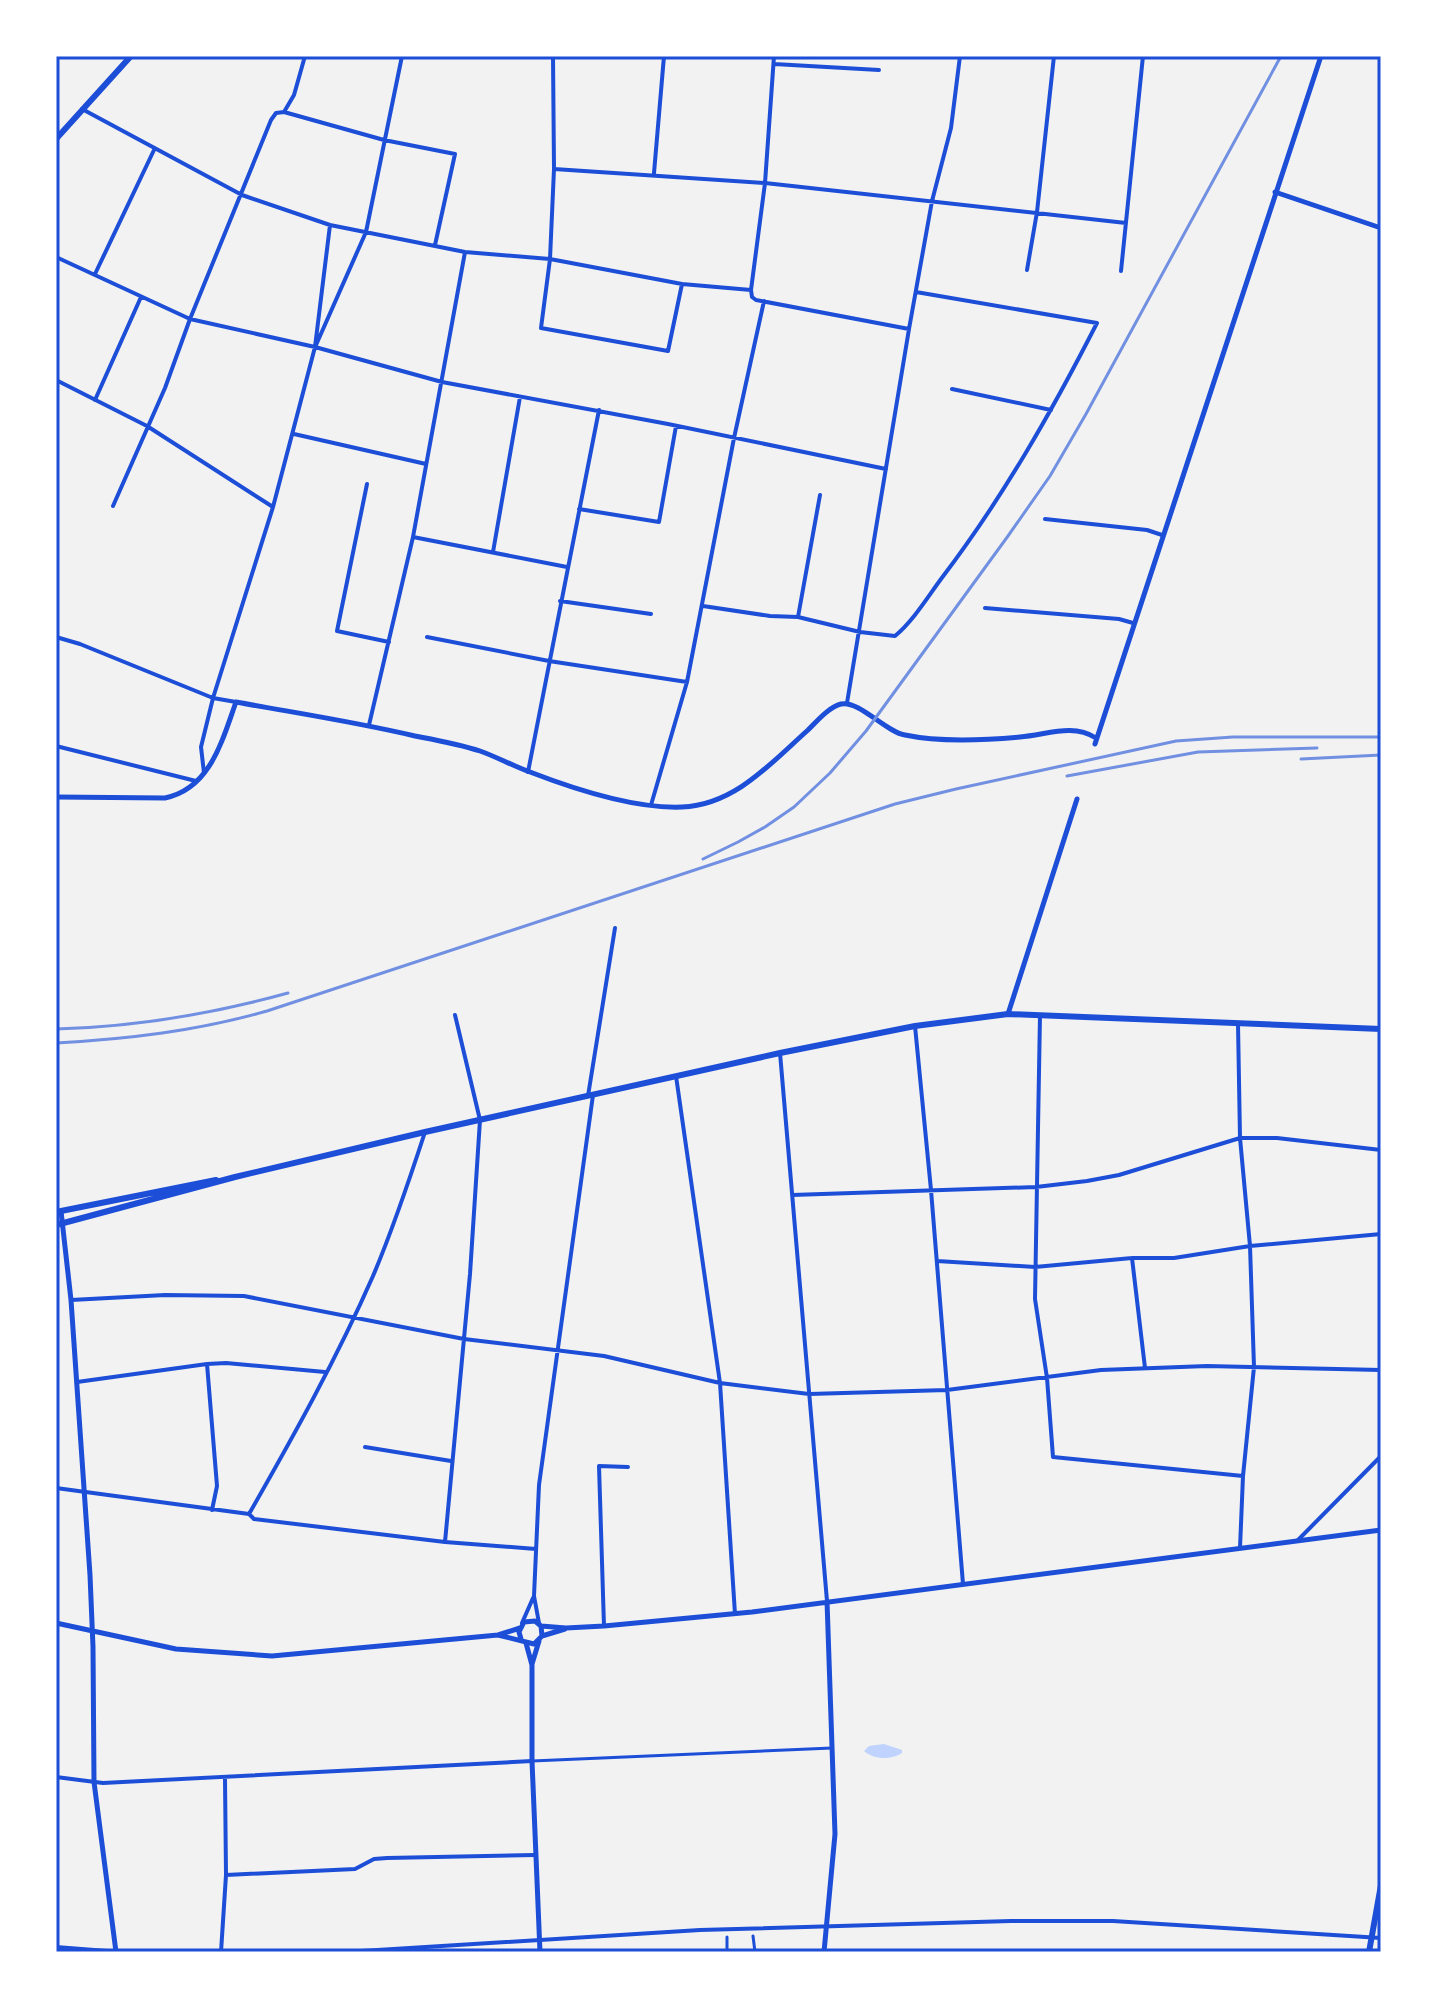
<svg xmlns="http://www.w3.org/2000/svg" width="1437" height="2008" viewBox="0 0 1437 2008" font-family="Inter,sans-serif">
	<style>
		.water { fill: #bfd3fe }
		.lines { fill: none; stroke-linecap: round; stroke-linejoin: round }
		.pedestrian { stroke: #1d4ed8; stroke-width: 3 }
		.minor { stroke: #1d4ed8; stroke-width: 4 }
		.tertiary { stroke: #1d4ed8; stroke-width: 5 }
		.secondary { stroke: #1d4ed8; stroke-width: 6 }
		.rail { stroke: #7290e2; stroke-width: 3 }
		.neatline { fill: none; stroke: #1d4ed8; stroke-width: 3 }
	</style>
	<rect width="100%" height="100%" fill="#f2f2f2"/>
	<!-- water -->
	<path class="water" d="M884,1744L902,1750V1753C891,1760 874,1760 864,1751L869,1746Z"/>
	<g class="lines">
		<!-- pedestrian -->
		<path class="pedestrian" d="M532,1761L832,1748
			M753,1936L755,1952
			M727,1952V1937
			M792,1952L810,1951"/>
		<!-- minor -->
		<path class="minor" d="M553,56L554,169L550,259L541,328L668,351L682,284
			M774,64L879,70
			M82,109L242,195L330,225L465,252L550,259L682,284L751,290L752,297L756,300L909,329
			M284,112L384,140L455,154L435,245
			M554,169L765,183L1126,223
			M654,173L664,56
			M56,257L190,319L315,347L442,382L668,424L886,469
			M1027,270L1037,212L1054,56
			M1121,271L1143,56
			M95,274L154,150
			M751,290L765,183L774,56
			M316,345L366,232L402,56
			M56,380L147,426L273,507
			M952,389L1051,410
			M95,400L141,297
			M294,434L426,464
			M367,484L337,631L389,642
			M113,506L165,388L190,319L271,120L276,113L284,112L294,95L305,56
			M579,509L659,522L676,426
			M1045,519L1147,530L1162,535
			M413,537L567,567
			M493,552L520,397
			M560,601L651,614
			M703,606L770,616L798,617L860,632L895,636C913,621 927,598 941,579C1002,499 1051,413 1097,323L916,292
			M985,608L1119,619L1133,623
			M798,617L820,495
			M56,637L80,644L213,698L236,702
			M427,637L549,661L687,682
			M847,703L909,329L932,201L951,128L960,56
			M369,725L413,537L465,252
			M56,746L196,781
			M528,772L599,410
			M204,773L201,747L213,698L273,507L315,347L330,225
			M651,805L687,682L734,438L764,301
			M1040,1015L1035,1299L1047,1378L1053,1457L1243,1476
			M1238,1024L1240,1138L1250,1246L1254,1367L1243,1476L1240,1548
			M915,1026L931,1190L963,1584
			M780,1053L827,1601
			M676,1076L720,1383L735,1614
			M588,1096L615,928
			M792,1195L1036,1187L1087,1181L1119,1175L1240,1138H1277L1381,1150
			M1132,1258L1145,1368
			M937,1261L1035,1267L1132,1258H1174L1250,1246L1381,1234
			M71,1300L165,1295L244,1296L464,1339L604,1356L720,1383L809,1394L947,1390L1101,1370L1207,1366L1381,1370
			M207,1364L217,1486L212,1510
			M77,1382L207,1364L226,1363L325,1372
			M365,1447L451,1461
			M56,1488L249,1514L254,1519L445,1542L536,1549
			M249,1514C293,1437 337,1358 373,1276C393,1229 409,1181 425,1132
			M1298,1540L1381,1456
			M445,1542L470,1274L480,1120L455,1015
			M522,1623L533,1598
			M539,1623L534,1596L539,1485L593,1095
			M604,1626L599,1466L628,1467
			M56,1777L103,1783L532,1761
			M226,1875L355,1869L374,1859L387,1858L535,1855
			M56,1947L120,1952
			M221,1952L226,1875L225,1779
			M345,1952L700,1930L1011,1921H1113L1381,1938"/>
		<!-- tertiary -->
		<path class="tertiary" d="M1275,192L1381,228
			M1095,744L1321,56
			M56,797L165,798C210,789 222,741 236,702C296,713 356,722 415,736C436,740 459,744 480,751C497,757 513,766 530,772C574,789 635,809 682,807C735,805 772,762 808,730C817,721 829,707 841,704C859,700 886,732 905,735C938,742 987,740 1020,737C1047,735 1072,723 1096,738
			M1008,1014L1077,799
			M61,1211L71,1300L90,1575L93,1647L94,1782L116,1952
			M56,1623L176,1649L272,1656L498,1635L520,1628
			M541,1626L566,1628L604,1626L752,1612L1381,1530
			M498,1635L534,1644L542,1636L541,1626L535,1621L524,1622L519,1632L521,1639
			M542,1636L565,1629
			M526,1643L532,1665V1761L540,1952
			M532,1664L539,1641
			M824,1952L835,1834L827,1601"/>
		<!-- secondary -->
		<path class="secondary" d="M56,139L131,56
			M56,1212L216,1180
			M56,1225L235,1177L425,1132L780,1053L915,1026L1008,1014L1381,1029
			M1369,1952L1381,1885"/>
		<!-- rail -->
		<path class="rail" d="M1301,759L1381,755
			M1067,776L1198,752L1317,748
			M703,859L738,842L765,827L794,807L830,773L866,731L1008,536L1050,476L1086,414L1281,56
			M56,1029C135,1027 212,1014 288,993
			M56,1043C128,1039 197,1031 267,1011L895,804L956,789L1176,741L1233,737H1381"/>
	</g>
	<!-- border -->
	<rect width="1437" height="2008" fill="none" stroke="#ffffff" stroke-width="116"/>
	<rect x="58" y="58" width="1321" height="1892" class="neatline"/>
</svg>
